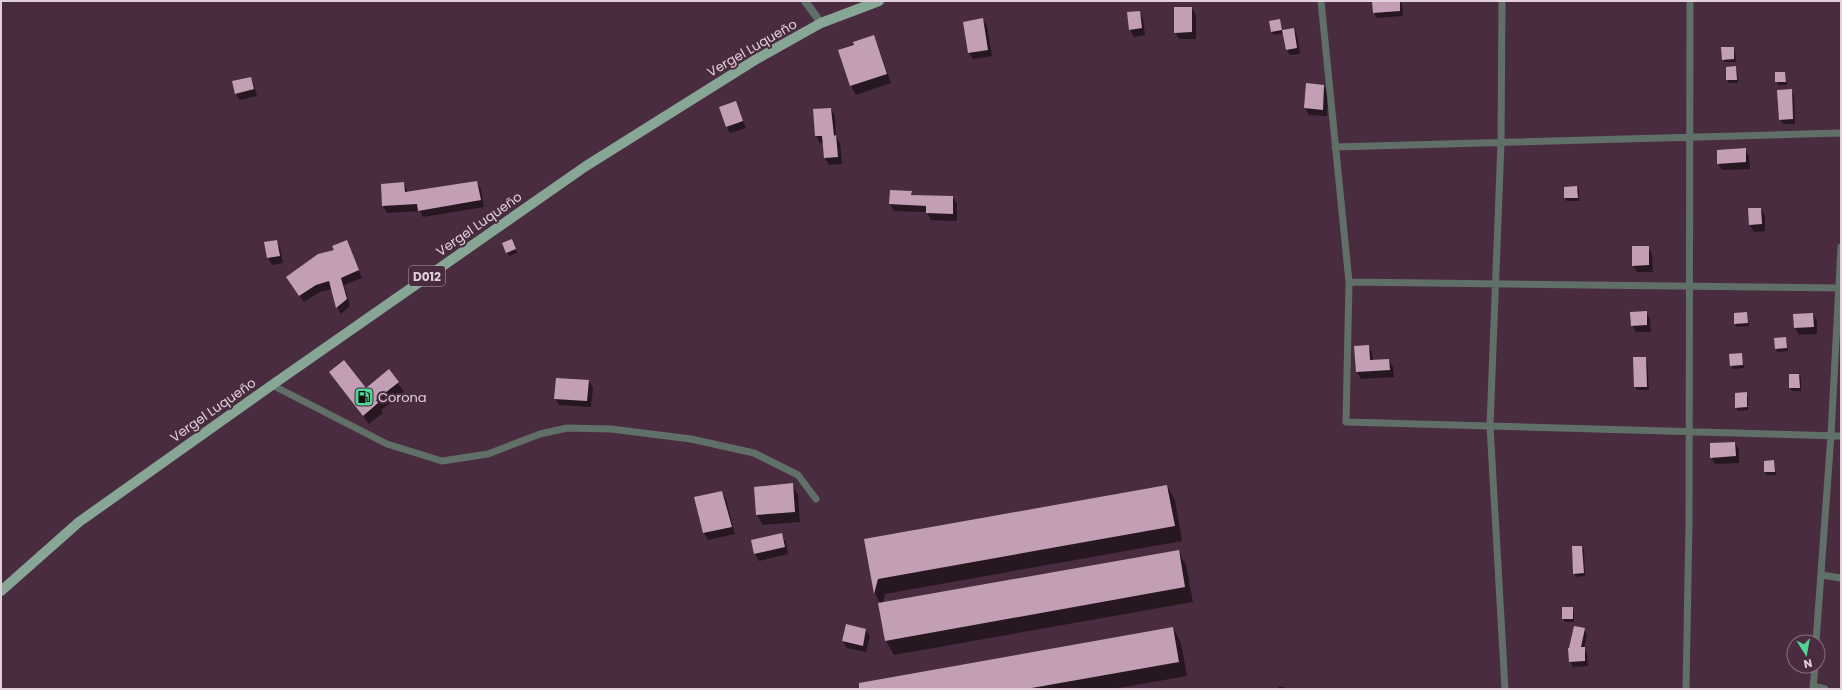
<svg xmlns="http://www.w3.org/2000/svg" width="1842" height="690" viewBox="0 0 1842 690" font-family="Poppins,sans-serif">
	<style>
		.shadow { fill: #0007 }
		.building { fill: #c29fb5 }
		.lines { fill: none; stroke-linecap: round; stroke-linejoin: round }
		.service { stroke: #606f67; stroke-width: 7 }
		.minor { stroke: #606f67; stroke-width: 8 }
		.primary { stroke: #87a695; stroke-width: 10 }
		.labels { text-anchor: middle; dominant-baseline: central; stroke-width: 4; stroke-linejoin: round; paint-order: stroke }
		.shield { fill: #492c3f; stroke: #b49fac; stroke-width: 1 }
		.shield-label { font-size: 12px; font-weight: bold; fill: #e2d0db }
		.street-label { font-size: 13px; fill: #e2d0db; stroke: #492c3f }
		.poi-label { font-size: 13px; fill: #e2d0db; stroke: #492c3f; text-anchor: start }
	</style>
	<rect width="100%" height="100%" fill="#492c3f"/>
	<!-- shadow -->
	<path class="shadow" d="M1373,1H1400L1402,5L1403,16L1377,18L1374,12Z
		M1192,8L1196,15V39H1179L1175,32Z
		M1139,12L1143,19L1145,35L1134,37L1130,30Z
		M983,20L987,26L992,56L973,59L969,53Z
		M1280,20L1283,31L1294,29L1297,35L1300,54L1290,55L1287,50L1284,33L1274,35L1272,32Z
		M873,37L878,46L891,83L856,95L851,86Z
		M1733,48L1735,51L1736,62H1725L1723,59Z
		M1736,67L1737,70L1738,83H1729L1727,80Z
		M1776,73H1785L1787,85H1778Z
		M250,78L254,85L257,96L240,100L236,94Z
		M1324,86L1328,93L1327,116L1309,115L1305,108Z
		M1791,90L1794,95L1795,124H1783L1780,119Z
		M735,103L746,128L730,133L726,126Z
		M831,109L835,116L836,137L840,143L842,164L829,165L825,158L824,143H820L816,136Z
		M1745,149L1749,156L1750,169L1722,170L1718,163Z
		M477,182L481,189L484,207L423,217L420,211L387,213L383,206L404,183L408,193Z
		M1577,187L1579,190V201H1567L1565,198V188Z
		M911,192L914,196L953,197L957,204V221L931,220L927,212L894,211L890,204Z
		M1761,209L1765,216V231L1754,232L1750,225Z
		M276,241L280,248L283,263L272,265L268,258Z
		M346,241L362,278L344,285L350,306L341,314L337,307L332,289L320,292L304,302L291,284Z
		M513,243L517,253L509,256L504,244Z
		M1648,247L1652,254L1653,272H1637L1633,265Z
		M1646,312L1650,319L1651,332H1636L1632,325Z
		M1747,313L1749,326L1737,327L1735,324Z
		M1813,314L1817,321V334L1799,335L1795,328L1794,315Z
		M1786,338L1788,351L1777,352L1776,348Z
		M1368,346L1372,353L1373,361L1389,360L1393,367L1394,377L1361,379L1357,372L1355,347Z
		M1742,355L1744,368L1733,369L1731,365Z
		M1645,358L1647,361L1649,390H1637L1635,387Z
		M389,371L404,392L381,410L383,413L369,424L330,372L366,389Z
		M1790,375H1799L1801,378V391H1792L1790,388Z
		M589,381L593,388L591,407L559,405L555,398Z
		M1746,393L1748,397V410L1738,411L1736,407Z
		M1735,443L1739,450V463L1715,464L1711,457Z
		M1774,461L1776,475H1767L1765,472Z
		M792,484L798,495L800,522L763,525L757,515Z
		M1167,486L1175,500L1182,541L885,594L883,603L1178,551L1186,565L1193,602L894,655L886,641L881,604L875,594L866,540Z
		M722,492L726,499L735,534L708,540L704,533L696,498Z
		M781,535L786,542L788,554L759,561L755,554L753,541Z
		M1582,547L1584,550L1585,576L1576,577L1574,573Z
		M1572,608L1574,611V622H1565L1563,618Z
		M1173,628L1181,643L1187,676L1113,689H874Z
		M1584,629L1587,635L1584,648L1587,653L1588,666L1573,667L1570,661Z
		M866,630L870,637L866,652L847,648L843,641Z
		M1793,645H1794V656L1793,655Z
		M1279,686L1289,689H1278Z"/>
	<!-- building -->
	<path class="building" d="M1372,1H1400V11L1373,13Z
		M1174,7H1192V32L1174,33Z
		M1140,11L1142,28L1129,30L1127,12Z
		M983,18L988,50L968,53L963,22Z
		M1280,19L1282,30L1271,32L1269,21Z
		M1294,28L1297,48L1286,50L1282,30Z
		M874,35L887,74L850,86L838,50L854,45L853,42Z
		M1721,47H1734V59L1722,60Z
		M1736,66L1737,80H1726V67Z
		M1775,72H1785L1786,82H1775Z
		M251,77L254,89L235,94L232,81Z
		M1306,83L1324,85L1323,110L1304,108Z
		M1792,89L1793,119L1779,120L1777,90Z
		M736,101L743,121L726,127L719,107Z
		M831,108L834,136L836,135L838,157L824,158L822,136H815L813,109Z
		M1746,148V162L1717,164V150Z
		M477,181L481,200L418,211L417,204L382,206L381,184L404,182L405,192Z
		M1577,186L1578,198H1564V187Z
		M890,190L912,191L911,195L953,196V214L926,213V206L889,204Z
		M1748,208H1761L1762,224L1749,225Z
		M512,239L516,249L506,253L502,243Z
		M277,240L280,256L267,258L264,242Z
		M347,240L359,270L341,278L347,299L336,308L329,281L316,285L299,296L286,277L318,254L334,250L332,246Z
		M1632,246H1649V265L1632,266Z
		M1647,311V325L1631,326L1630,312Z
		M1747,312L1748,323L1734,324V313Z
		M1813,313L1814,327L1794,328L1793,314Z
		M1786,337L1787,348L1775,349L1774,338Z
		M1369,345L1370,360L1389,359L1390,370L1356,372L1354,346Z
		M1742,353L1743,365L1730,366L1729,354Z
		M1633,357H1646L1647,387H1634Z
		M344,360L366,388L389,369L399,382L376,400L378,403L363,416L329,372Z
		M1789,374H1799L1800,388H1789Z
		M556,378L589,380L587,401L554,399Z
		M1747,392V407L1735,408V393Z
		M1735,442L1736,456L1710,458V443Z
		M1774,460L1775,472H1764V461Z
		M793,483L795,512L756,515L754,487Z
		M1167,485L1175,526L878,579L874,594L864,539Z
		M722,491L732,527L703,533L694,497Z
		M782,533L785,547L754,554L751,540Z
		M1572,546H1582L1584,573L1573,574Z
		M1179,550L1185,587L885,641L878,603Z
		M1562,607H1573V619H1562Z
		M846,624L866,629L863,646L842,641Z
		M1574,626L1585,628L1581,647H1585V661L1569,662L1568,648H1569Z
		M1173,627L1179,662L1026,689H859V683Z"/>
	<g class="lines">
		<!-- service -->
		<path class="service" d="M1321,1L1349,282L1346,422L1841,436
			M1502,1L1501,143L1490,426L1505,689
			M1335,147L1841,133
			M1349,282L1841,288
			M272,385L387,444L442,461L488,454L540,434L567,428L611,429L691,439L754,453L798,475L816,499
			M1821,575L1841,578
			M1816,642L1831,435L1841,247
			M1813,686L1825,689
			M1686,689L1689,524L1690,1
			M1813,689L1815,666"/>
		<!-- minor -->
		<path class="minor" d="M805,1L821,23"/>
		<!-- primary -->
		<path class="primary" d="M1,591L79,522L272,385L586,166L755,60L821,23L879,1"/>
	</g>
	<!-- icons -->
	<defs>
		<g id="fuel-square" transform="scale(1)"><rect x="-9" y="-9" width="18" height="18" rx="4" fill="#51d398" stroke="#492c3f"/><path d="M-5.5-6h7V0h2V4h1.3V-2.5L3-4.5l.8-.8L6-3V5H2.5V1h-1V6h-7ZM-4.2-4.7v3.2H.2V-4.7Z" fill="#111"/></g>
	</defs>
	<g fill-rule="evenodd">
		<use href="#fuel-square" x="364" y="397"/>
	</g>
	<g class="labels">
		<!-- shield labels -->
		<rect class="shield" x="409" y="266" width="36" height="20" rx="3"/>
		<g class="shield-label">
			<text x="427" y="276">D012</text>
		</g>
		<!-- street labels -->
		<g class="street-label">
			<text transform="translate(752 48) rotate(-30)">Vergel Luqueño</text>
			<text transform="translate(479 224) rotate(-35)">Vergel Luqueño</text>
			<text transform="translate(213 410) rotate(-35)">Vergel Luqueño</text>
		</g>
		<!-- poi labels -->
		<g class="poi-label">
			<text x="378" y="397">Corona</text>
		</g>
	</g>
	<!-- border -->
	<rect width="1842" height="690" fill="none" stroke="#e2d0db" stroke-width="4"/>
	<!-- north arrow -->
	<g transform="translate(1806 654) rotate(169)"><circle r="19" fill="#492c3f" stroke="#866e7d"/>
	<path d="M0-3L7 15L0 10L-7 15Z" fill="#51d398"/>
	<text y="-6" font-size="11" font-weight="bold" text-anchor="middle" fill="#e2d0db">N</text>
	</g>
</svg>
